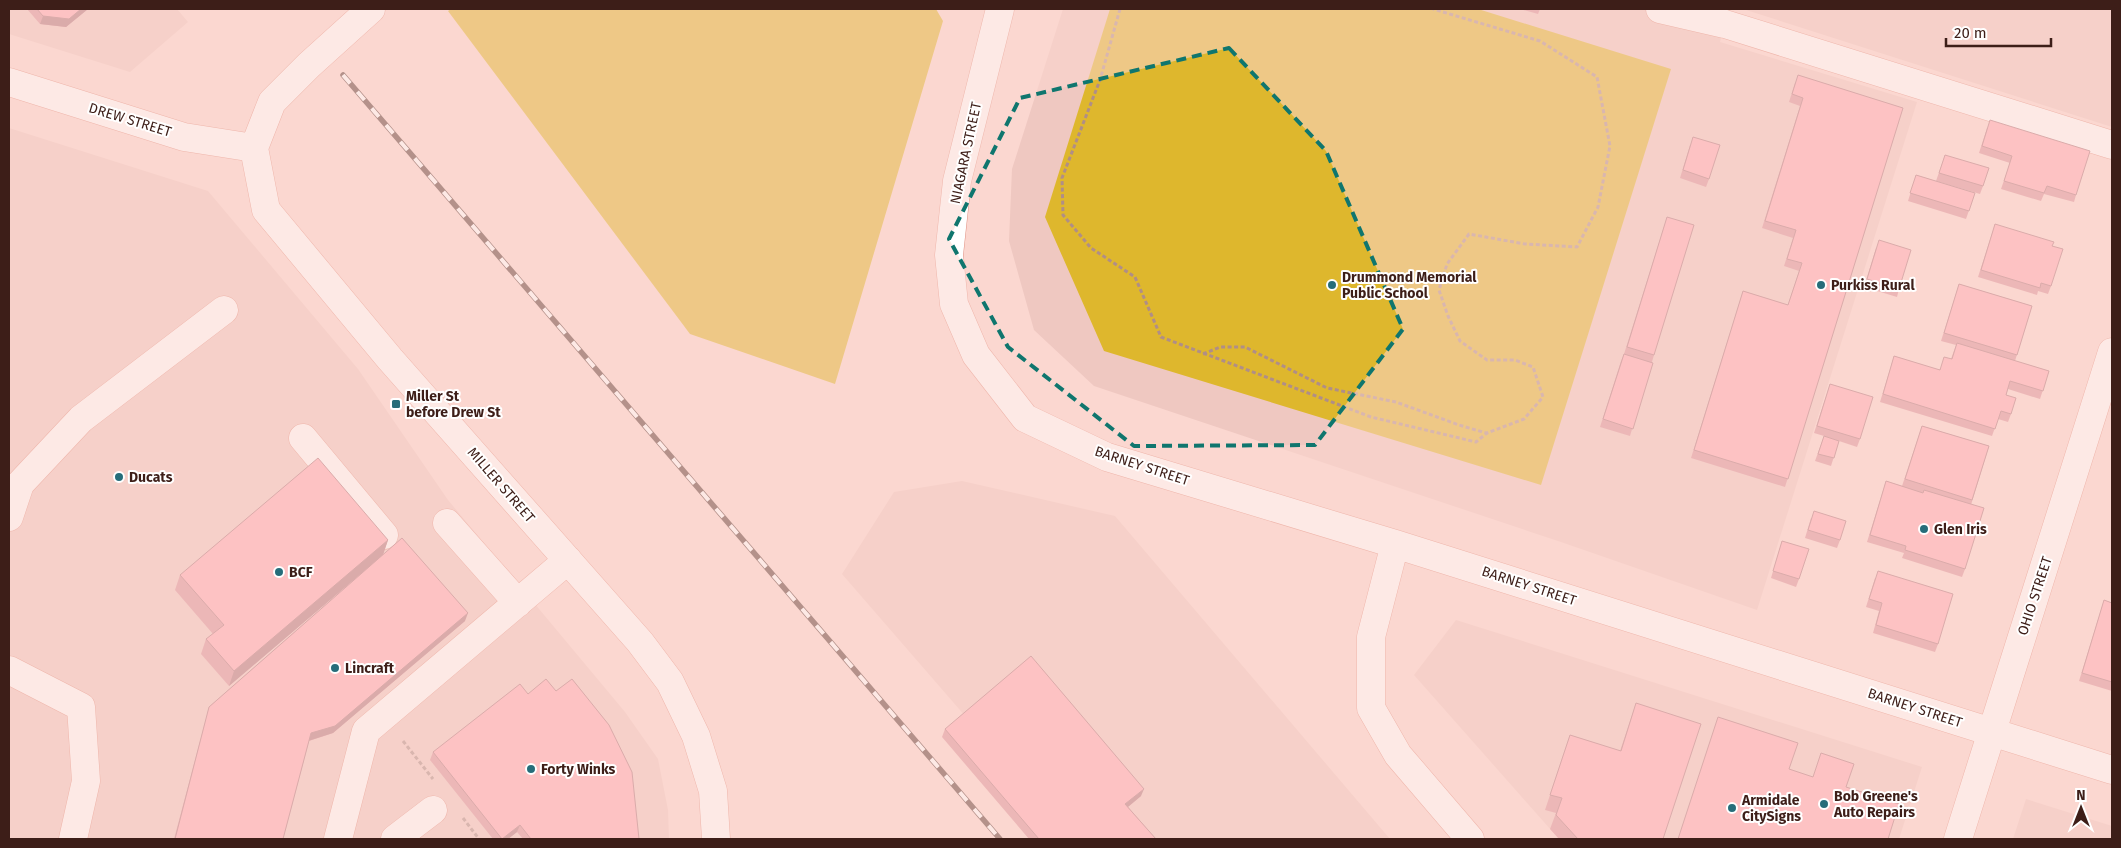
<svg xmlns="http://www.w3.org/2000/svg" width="2121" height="848" viewBox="0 0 2121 848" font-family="'Fira Sans',sans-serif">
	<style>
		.built { fill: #efc8c1 }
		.green { fill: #deb72d }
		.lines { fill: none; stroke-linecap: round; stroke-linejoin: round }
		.minor-casing { stroke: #e08f80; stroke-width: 29 }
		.path { stroke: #b08e87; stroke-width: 3; stroke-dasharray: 4 2.5; stroke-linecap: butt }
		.minor { stroke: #fff; stroke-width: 28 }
		.rail-casing { stroke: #5d3d37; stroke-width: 5.5 }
		.rail { stroke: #fff; stroke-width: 4; stroke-dasharray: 11; stroke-linecap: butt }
		.wall { fill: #da919a }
		.shaded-wall { fill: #b2767d }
		.building { fill: #fea9b3; stroke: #b2767d }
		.marked { fill: none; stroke: #0f766e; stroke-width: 4; stroke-dasharray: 10 6; stroke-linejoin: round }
		.poi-dot { fill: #266d7a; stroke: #fff; stroke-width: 2 }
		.labels { text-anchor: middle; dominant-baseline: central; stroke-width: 4; stroke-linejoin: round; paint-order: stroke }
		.street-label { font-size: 14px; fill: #3d1e18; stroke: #fff }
		.poi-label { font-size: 14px; font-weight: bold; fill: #3d1e18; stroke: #fff; text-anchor: start }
	</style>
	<rect width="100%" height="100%" fill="#fbd7d0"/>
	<!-- built -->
	<path class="built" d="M9,9H177L188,22L130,72L9,34Z
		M1063,9H1729L1720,42L1917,102L1757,610L1561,542L1094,386L1034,330L1009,241L1012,169Z
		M1743,9H2112V127Z
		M9,128L208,191L358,369L448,500L625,712L658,759L668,810L669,839H9Z
		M962,481L1115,516L1390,839H1029L966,717L842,574L894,492Z
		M1456,620L1922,767L1899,839H1559L1414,675Z
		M2026,799L2112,826V839H2013Z"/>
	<!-- green -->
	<path class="green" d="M451,9H936L943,21L835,384L690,334L448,11Z
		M1110,9H1478L1671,69L1541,485L1104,351L1045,217Z"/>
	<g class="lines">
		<!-- minor casing -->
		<g class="minor-casing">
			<path id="minor" d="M1000,9L957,181L949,255L954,304L976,355L1025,418L1107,457L1395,544L2112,770
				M1660,9L1725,24L2112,145
				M9,82L184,137L254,148
				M254,148L266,210L390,359L640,642L670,682L696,736L713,791L716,839
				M254,148L272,102L309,65L371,9
				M303,438L384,535
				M9,517L20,484L81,419L224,310
				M447,523L518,603
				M1395,544L1371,637V708L1398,755L1470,839
				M9,670L81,707L86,781L73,839
				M338,839L366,731L568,560
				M395,839L433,810
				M1958,839L2112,352"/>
		</g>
		<!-- path -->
		<path class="path" d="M1120,9L1100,80L1062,178L1063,215L1091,248L1135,277L1161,337L1371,417L1476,442L1487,433L1524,419L1543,397L1533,367L1515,360H1487L1460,341L1448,316L1439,290L1447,264L1469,234L1525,244L1577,247L1598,207L1610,146L1597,77L1540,41L1433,9
			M1203,354L1220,347H1245L1327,388L1396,402L1459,425L1486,433
			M403,741L433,779
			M463,818L479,839"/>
		<!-- minor -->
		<use href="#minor" class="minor"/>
		<!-- rail casing -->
		<g class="rail-casing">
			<path id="rail" d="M343,75L1000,839"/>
		</g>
		<!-- rail -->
		<use href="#rail" class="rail"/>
	</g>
	<!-- wall -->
	<path class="wall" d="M27,9H88L66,27L40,24Z
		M1520,9H1540L1538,14Z
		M1795,83L1903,108L1785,487L1691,458L1743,291L1788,305L1799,271L1784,266L1793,238L1762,228L1800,106L1789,102Z
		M1987,128L2076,195L2074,202L2044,194L2041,201L2001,189L2010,163L1979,153Z
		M1690,145L1709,179L1706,187L1680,178Z
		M1945,155L1983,186L1980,194L1936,181Z
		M1916,175L1975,193L1966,219L1908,201Z
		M1667,217L1654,355L1630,436L1600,427L1621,361L1624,354Z
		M1995,224L2051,286L2048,294L2038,291L2037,295L1978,277Z
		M1876,248L1899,289L1897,297L1864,287Z
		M1959,284L2032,306L2015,361L2049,371L2040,399L2008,389L2006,395L2011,414L2008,422L1998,419L1992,436L1880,402L1894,356L1939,370L1951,359L1956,345L1941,341Z
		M1830,384L1860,439L1857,447L1839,441L1831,466L1815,461L1824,436L1814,433Z
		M1922,426L1989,446L1971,505L1965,569L1962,577L1902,558L1904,553L1867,542L1886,481L1902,486Z
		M1811,518L1840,540L1837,548L1805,538Z
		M388,540L383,554L465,621L333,733L309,741L283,839H174L207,715L209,707L371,565L229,686L201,654L206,639L213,634L175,590L180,575Z
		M1782,541L1799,579L1796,587L1771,578Z
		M1875,578L1938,644L1935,652L1873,633L1879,611L1866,607Z
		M2104,600L2112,603V691L2079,681Z
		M528,694L639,839H523L517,832L508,839H493L430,760L433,752Z
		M1636,703L1663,839H1559L1550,829L1556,813L1545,810L1570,735L1620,751Z
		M945,729L1141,796L1128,807L1156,839H1029L942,737Z"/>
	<!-- shaded-wall -->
	<path class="shaded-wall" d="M81,9H88L66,27L40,24L43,16Z
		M388,540L383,555L229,686L234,671Z
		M468,613L465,621L333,733L308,741L311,733Z
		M1144,789L1141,796L1123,811L1125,804Z
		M520,825L517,832L508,839H502Z"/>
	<!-- building -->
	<path class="building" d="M37,9H81L69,19L43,16Z
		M1798,75L1903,108L1788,479L1694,450L1743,291L1788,305L1802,263L1787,259L1796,230L1765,221L1803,98L1792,94Z
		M1990,120L2090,151L2076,195L2047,186L2044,193L2004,181L2012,156L1982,146Z
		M1693,137L1720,145L1709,179L1683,170Z
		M1945,155L1989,168L1983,186L1939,173Z
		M1916,175L1975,193L1969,211L1910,193Z
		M1667,217L1694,225L1654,355L1627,347Z
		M1995,224L2054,242L2052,246L2063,249L2051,286L2041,283L2040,288L1981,270Z
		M1879,240L1911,250L1899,289L1867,279Z
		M1959,284L2032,306L2017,355L1944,333Z
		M1957,343L2049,371L2043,391L2010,381L2006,395L2016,398L2011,414L2001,411L1995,429L1883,394L1894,356L1940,370L1944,357L1952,359Z
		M1624,354L1653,363L1633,429L1603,419Z
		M1830,384L1873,397L1860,439L1817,426Z
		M1922,426L1989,446L1972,500L1905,479Z
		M1824,436L1839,441L1834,458L1818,454Z
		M318,458L388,540L234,671L206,639L224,625L180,575Z
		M1886,481L1923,493L1924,490L1984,508L1965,569L1905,550L1906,546L1870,535Z
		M1814,511L1846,521L1840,540L1808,530Z
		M402,538L468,613L335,726L311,733L283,839H175L209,707Z
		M1782,541L1809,549L1799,579L1773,571Z
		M1878,571L1953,594L1938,644L1876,625L1882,603L1869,599Z
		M2104,600L2112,603V682L2082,673Z
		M1031,656L1144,789L1125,804L1156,839H1039L945,729Z
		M546,679L556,691L572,679L609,725L632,772L639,839H531L520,825L502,839L433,752L520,684L528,694Z
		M1636,703L1701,724L1663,839H1578L1556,815L1562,798L1550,795L1570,735L1621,751Z
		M1718,717L1798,743L1789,769L1813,777L1821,753L1854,764L1846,787L1899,804L1888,839H1678Z"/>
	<!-- marked area -->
	<path d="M0 0H2121V848H0ZM1229,48L1326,151L1403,329L1315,445L1134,446L1008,347L949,239L1020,98Z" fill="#fbd7d0" fill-opacity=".55" fill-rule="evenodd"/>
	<path class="marked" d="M1229,48L1326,151L1403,329L1315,445L1134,446L1008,347L949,239L1020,98Z"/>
	<!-- markers -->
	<g class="poi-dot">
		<circle cx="1332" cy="285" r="5"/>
		<circle cx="1821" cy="285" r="5"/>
		<rect x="391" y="399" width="10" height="10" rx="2.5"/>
		<circle cx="119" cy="477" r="5"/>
		<circle cx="1924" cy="529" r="5"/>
		<circle cx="279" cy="572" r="5"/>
		<circle cx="335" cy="668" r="5"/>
		<circle cx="531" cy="769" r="5"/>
		<circle cx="1824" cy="804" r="5"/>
		<circle cx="1732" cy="808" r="5"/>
	</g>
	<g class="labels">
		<!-- street labels -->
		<g class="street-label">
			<text transform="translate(130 120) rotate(17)">DREW STREET</text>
			<text transform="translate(966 153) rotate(-78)">NIAGARA STREET</text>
			<text transform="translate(1142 466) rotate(18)">BARNEY STREET</text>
			<text transform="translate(501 485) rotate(49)">MILLER STREET</text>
			<text transform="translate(1529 586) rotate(18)">BARNEY STREET</text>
			<text transform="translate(2035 596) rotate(-72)">OHIO STREET</text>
			<text transform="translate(1915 708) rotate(18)">BARNEY STREET</text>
		</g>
		<!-- poi labels -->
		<g class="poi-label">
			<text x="1342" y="277">Drummond Memorial<tspan x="1342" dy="16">Public School</tspan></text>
			<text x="1831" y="285">Purkiss Rural</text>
			<text x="406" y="396">Miller St<tspan x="406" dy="16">before Drew St</tspan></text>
			<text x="129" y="477">Ducats</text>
			<text x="1934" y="529">Glen Iris</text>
			<text x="289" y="572">BCF</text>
			<text x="345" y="668">Lincraft</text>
			<text x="541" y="769">Forty Winks</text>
			<text x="1834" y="796">Bob Greene's<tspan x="1834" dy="16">Auto Repairs</tspan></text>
			<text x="1742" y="800">Armidale<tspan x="1742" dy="16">CitySigns</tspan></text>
		</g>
	</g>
	<!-- border -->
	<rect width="2121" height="848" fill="none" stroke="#3d1e18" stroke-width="20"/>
	<!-- north arrow -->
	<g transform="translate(2081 808)" stroke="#ffffff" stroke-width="4" paint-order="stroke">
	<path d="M0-4L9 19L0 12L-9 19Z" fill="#3d1e18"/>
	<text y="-8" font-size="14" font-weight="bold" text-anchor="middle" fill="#3d1e18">N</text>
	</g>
	<!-- scale -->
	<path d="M1946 38v8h105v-8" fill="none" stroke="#3d1e18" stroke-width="2.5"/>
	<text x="1954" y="38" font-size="15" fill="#3d1e18" stroke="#ffffff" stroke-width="4" paint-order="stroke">20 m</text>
</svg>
